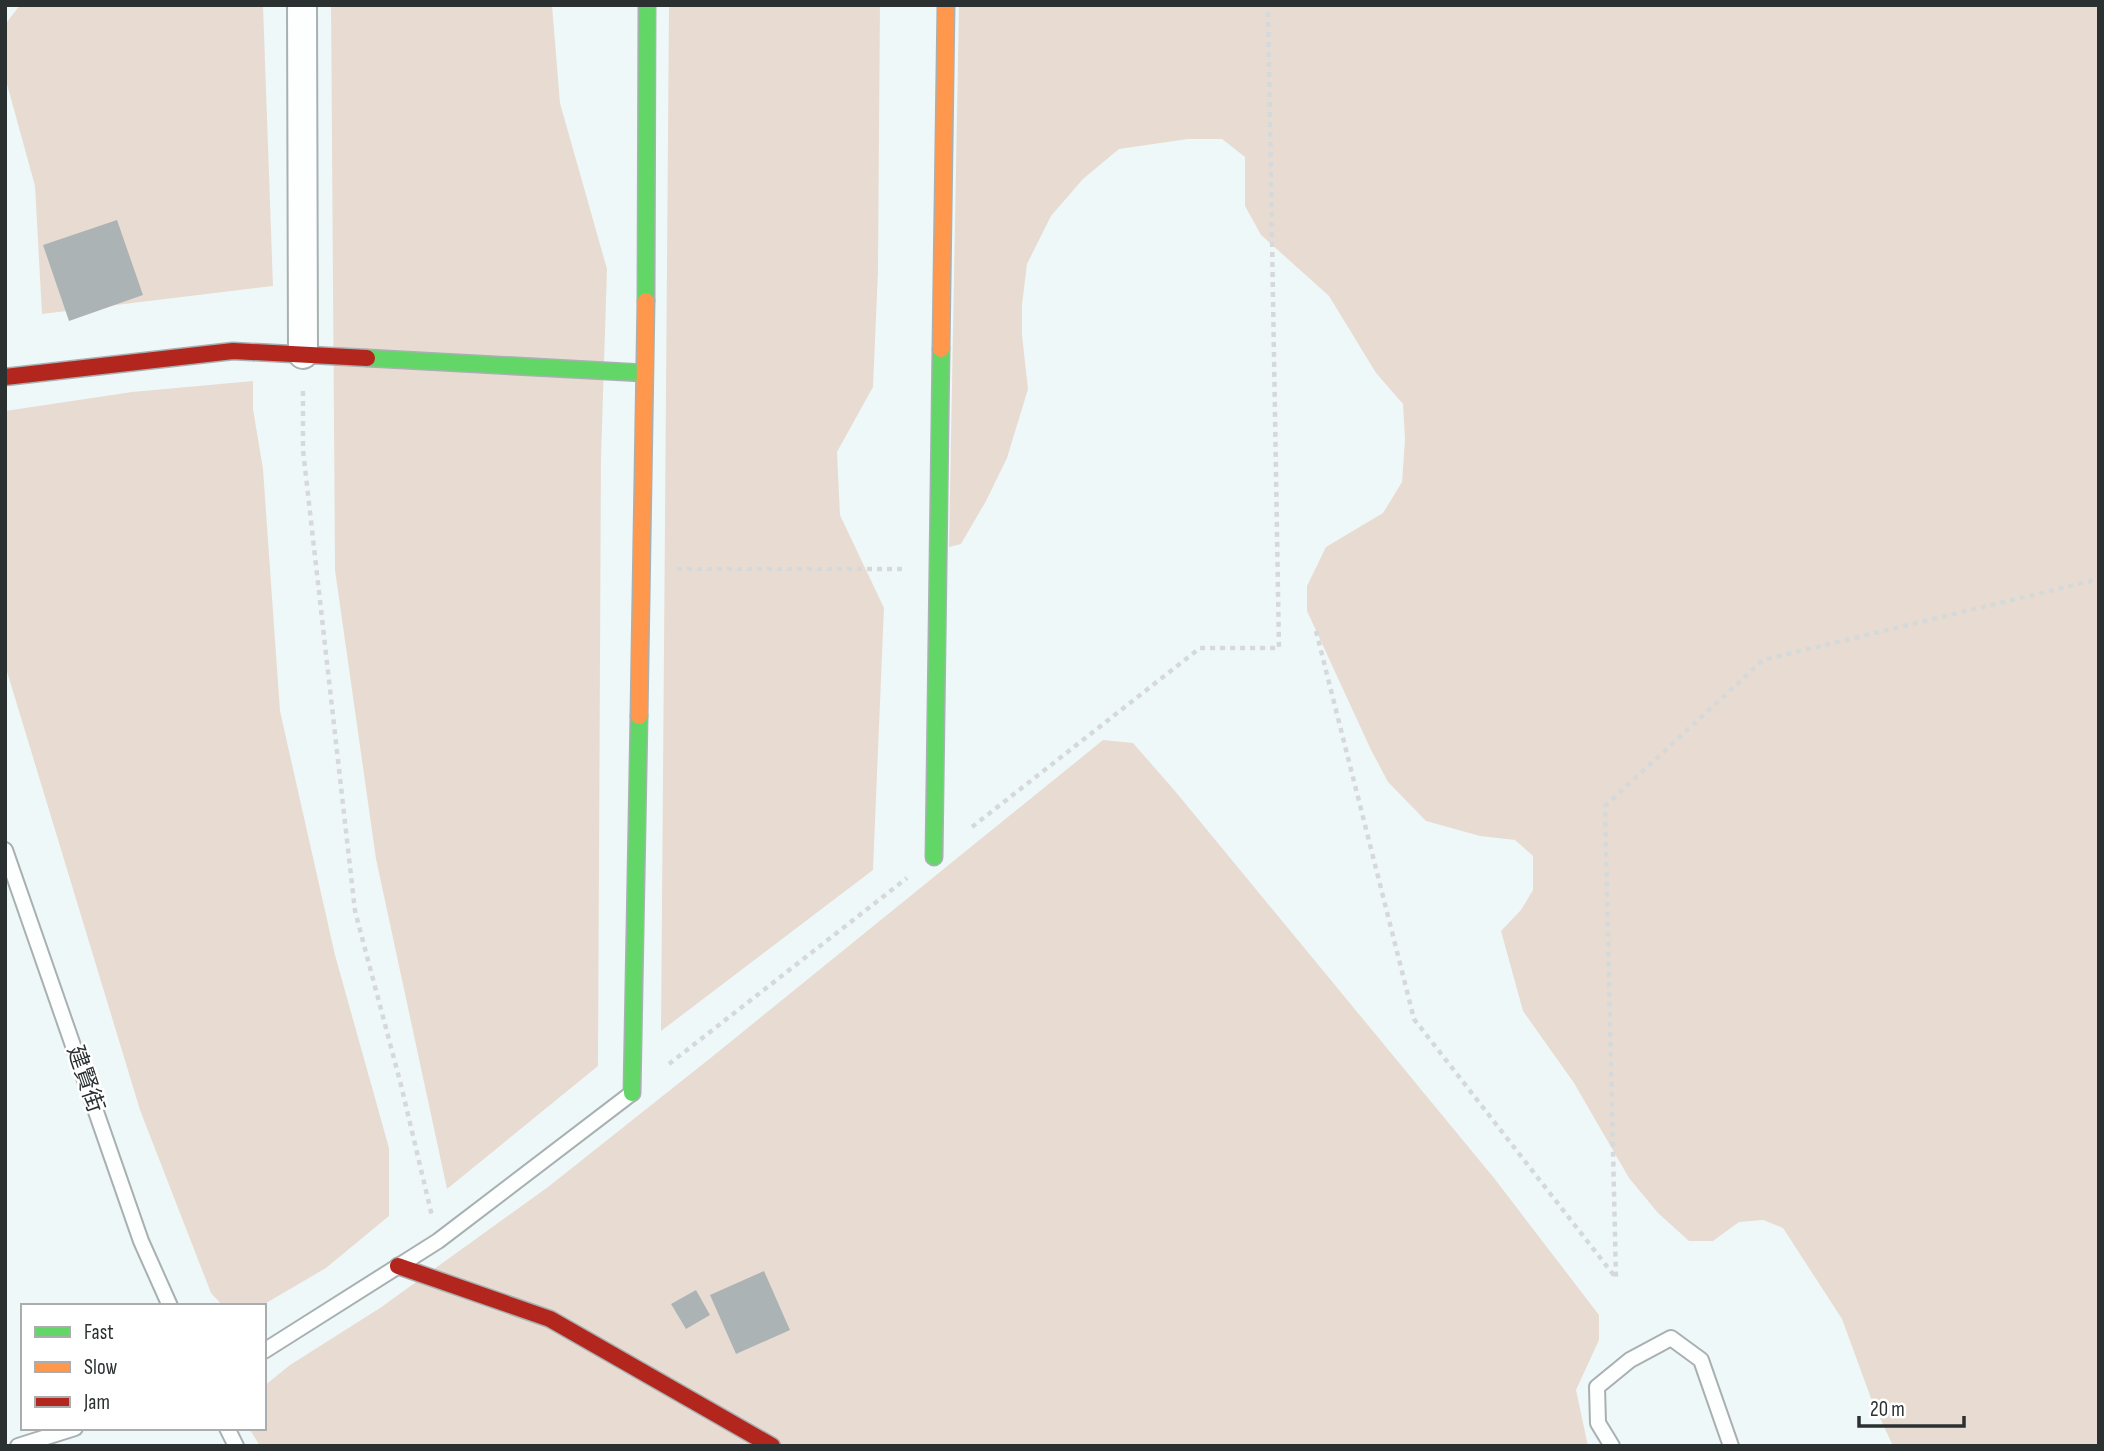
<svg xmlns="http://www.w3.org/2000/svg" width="2104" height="1451" viewBox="0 0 2104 1451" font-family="'Sofia Sans Condensed','Noto Sans TC',sans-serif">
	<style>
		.green { fill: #e8dcd2 }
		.building { fill: #acb3b4 }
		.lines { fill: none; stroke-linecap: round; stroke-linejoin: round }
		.lane-casing { stroke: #a9b0b1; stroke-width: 18 }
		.street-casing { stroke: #a9b0b1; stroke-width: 32 }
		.fast-casing { stroke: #a9b0b1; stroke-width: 19 }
		.slow-casing { stroke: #a9b0b1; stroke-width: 19 }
		.jam-casing { stroke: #a9b0b1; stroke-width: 19 }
		.path { stroke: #d6d9d9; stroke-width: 4.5; stroke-dasharray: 5 5; stroke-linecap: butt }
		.lane { stroke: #fdfefe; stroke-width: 14 }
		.street { stroke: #fdfefe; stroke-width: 28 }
		.fast { stroke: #63d668; stroke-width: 16 }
		.slow { stroke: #ff974d; stroke-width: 16 }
		.jam { stroke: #b3261e; stroke-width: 16 }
		.labels { text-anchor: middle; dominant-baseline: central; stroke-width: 5; stroke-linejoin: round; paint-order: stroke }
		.street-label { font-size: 23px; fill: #2b3131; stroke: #fff }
	</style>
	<rect width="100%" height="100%" fill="#eff8f9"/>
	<!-- green -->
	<path class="green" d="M20,5H263L273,286L42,314L35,186L5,77L7,22Z
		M331,5H552L560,103L607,269L601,458L598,1066L447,1189L376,859L335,570Z
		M669,5H880L878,272L873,387L837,452L840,515L884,608L873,870L661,1031Z
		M959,5H2099V1446H1893L1872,1401L1842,1319L1783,1228L1763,1220L1739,1222L1713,1241H1689L1658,1213L1629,1178L1574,1083L1523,1011L1501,931L1521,910L1533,890V856L1515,840L1480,836L1426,821L1388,782L1371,750L1307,611V586L1326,547L1383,513L1402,482L1405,439L1403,404L1376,373L1329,296L1261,235L1245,206V157L1222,139H1188L1119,149L1083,179L1051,216L1027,264L1022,305V335L1028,389L1007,458L986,501L961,544L949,547Z
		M253,381V409L263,469L280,711L335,955L389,1148V1216L326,1268L261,1306H223L211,1293L140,1110L5,665V411L132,392Z
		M1103,740L1133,743L1175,791L1494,1178L1599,1315V1340L1576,1390L1588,1446H260L249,1428H264V1386L290,1365L380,1308L548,1187L713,1056Z"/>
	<!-- building -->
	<path class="building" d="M117,220L143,295L69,321L43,245Z
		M764,1271L790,1330L736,1354L710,1295Z
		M696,1290L710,1315L686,1329L671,1304Z"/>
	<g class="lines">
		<!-- lane casing -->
		<g class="lane-casing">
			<path id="lane" d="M5,850L141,1241L170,1306
				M264,1351L438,1241L632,1093
				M227,1428L236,1446
				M18,1446L75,1428
				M1612,1446L1598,1423L1597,1387L1630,1360L1671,1338L1701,1360L1731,1446"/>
		</g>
		<!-- street casing -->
		<g class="street-casing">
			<path id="street" d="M302,5L303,354"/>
		</g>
		<!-- fast casing -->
		<g class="fast-casing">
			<path id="fast" d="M646,301L647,5
				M367,358L644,373
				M934,857L941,349
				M632,1093L639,716"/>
		</g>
		<!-- slow casing -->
		<g class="slow-casing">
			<path id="slow" d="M941,349L946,5
				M639,716L646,301"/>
		</g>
		<!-- jam casing -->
		<g class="jam-casing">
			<path id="jam" d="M5,377L233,351L367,358
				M398,1266L550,1319L772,1446"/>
		</g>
		<!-- path -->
		<path class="path" d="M303,391V450L355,911L401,1085L432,1216
			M677,569H902
			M1316,631L1414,1019L1616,1278L1605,806L1763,660L2099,579
			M972,827L1200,648H1279L1268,5
			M669,1064L907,878"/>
		<!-- lane -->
		<use href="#lane" class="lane"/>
		<!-- street -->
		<use href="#street" class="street"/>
		<!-- fast -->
		<use href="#fast" class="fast"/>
		<!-- slow -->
		<use href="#slow" class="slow"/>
		<!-- jam -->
		<use href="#jam" class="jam"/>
	</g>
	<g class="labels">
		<!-- street labels -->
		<g class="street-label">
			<text transform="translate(85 1079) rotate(71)">建賢街</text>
		</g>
	</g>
	<!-- border -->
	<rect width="2104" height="1451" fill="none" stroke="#2b3131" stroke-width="14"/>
	<!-- legend -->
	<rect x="21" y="1304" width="245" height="126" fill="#ffffff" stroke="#aaadad" stroke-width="2"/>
	<rect x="35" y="1327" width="35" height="10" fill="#63d668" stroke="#aaadad" stroke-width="2"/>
	<text x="84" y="1339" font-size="21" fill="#2b3131">Fast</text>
	<rect x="35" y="1362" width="35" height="10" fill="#ff974d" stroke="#aaadad" stroke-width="2"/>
	<text x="84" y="1374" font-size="21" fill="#2b3131">Slow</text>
	<rect x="35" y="1397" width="35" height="10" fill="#b3261e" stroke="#aaadad" stroke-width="2"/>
	<text x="84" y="1409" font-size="21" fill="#2b3131">Jam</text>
	<!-- scale -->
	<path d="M1859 1416v10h105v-10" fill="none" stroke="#2b3131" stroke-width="3.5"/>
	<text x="1870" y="1416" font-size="21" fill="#2b3131" stroke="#ffffff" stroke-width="5" paint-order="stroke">20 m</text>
</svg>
